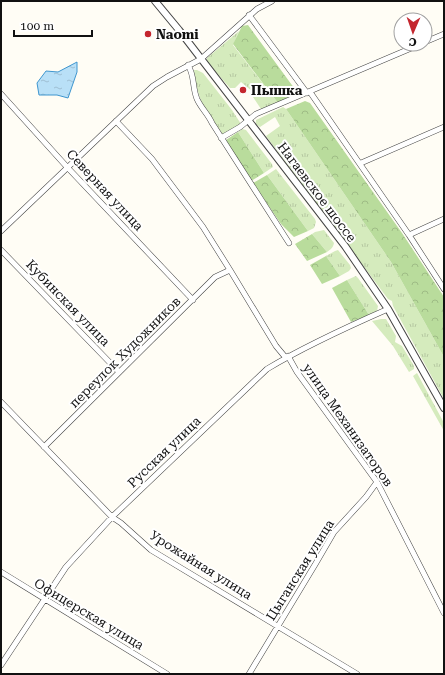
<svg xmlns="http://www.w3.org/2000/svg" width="445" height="675" viewBox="0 0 445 675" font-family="'Roboto Serif',serif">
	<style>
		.grass { fill: url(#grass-tufts) }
		.forest { fill: url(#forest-crowns) }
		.water { fill: url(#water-ripples); stroke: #3f96cf }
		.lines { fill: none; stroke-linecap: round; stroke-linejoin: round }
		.minor-casing { stroke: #444; stroke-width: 6 }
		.tertiary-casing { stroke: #444; stroke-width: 8 }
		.minor { stroke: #fff; stroke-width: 5 }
		.tertiary { stroke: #fff; stroke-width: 6 }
		.poi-dot { fill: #c4262e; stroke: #fff; stroke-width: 1.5 }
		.labels { text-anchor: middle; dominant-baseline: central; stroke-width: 4; stroke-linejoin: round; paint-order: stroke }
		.poi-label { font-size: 13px; font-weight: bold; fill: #111; stroke: #fff; text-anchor: start }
		.street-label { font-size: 13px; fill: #111; stroke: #fff }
	</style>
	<defs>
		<pattern id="grass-tufts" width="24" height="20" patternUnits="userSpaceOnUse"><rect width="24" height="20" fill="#d5ebbd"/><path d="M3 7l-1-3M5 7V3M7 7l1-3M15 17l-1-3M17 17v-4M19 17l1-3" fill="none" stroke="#b6c8a1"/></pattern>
		<pattern id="forest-crowns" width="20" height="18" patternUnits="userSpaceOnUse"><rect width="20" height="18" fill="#b9dc9c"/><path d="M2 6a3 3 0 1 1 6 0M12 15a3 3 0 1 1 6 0" fill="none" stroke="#9ebc85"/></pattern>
		<pattern id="water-ripples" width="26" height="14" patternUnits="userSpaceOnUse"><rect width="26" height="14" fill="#b9e0f7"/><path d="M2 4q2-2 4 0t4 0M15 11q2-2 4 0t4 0" fill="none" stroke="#9ebfd3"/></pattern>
	</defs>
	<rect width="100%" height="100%" fill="#fffdf5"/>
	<!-- grass -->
	<path class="grass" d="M239,31L233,45L278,103L261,109L251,94L253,92L241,82L235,88H230L207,62V58Z
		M194,70H197L203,73L232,110L241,124L222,135C206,111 197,100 194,70Z
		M283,107L286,109L391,262L444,357V399L393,306L392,301L388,299L266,136L280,126L275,117L260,127L256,124V120Z
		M242,129L246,130L272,164L273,167L264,173L238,132Z
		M276,169L315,219L316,222L314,228L308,231L267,175Z
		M324,230L334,243C333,248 331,249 327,252L312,234L315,232Z
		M338,250L350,265L351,268L349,271L340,276L326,256L335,251Z
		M356,276L358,278L378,306L377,311L369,315L347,280Z
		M381,319H386L396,336L395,342L402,346L414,366V369L409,372L393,346L372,321Z
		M417,373L444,423V431L413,376Z"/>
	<!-- forest -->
	<path class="forest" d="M248,25L297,92L278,103L233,44L242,26Z
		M305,101L310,103L402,233L444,297V357L391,262L286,109Z
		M238,132L264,173L251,181L226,140Z
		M267,175L308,231L294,237L281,224L253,183Z
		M312,234L327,252L307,261L295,244Z
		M326,256L340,276L322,284L310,265Z
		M347,280L369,315L351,322L332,288Z"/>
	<!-- water -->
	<path class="water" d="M77,62V72L68,98L57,95H39L37,83L46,71L58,72Z"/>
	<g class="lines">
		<!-- minor casing -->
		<g class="minor-casing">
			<path id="minor" d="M249,15L307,93
				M425,42L444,34
				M188,65C195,76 192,87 197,99C201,108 208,114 212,123L289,243
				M310,92L409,235L444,289
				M1,94L67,167L193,300
				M116,121L152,159L203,227L230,270
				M221,138L240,127L256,114L421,44
				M361,163L444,127
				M1,231L153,86L167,77L201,59L257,9L272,1
				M409,235L444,219
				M1,250L119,372
				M288,356L297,372L377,482L444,613
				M1,402L112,517L121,523L151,550L357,674
				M44,447L215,277L230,270L276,346L286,358
				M1,572L167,674
				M1,665L66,567L112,517L267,369C305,346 347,327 388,309
				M249,674L316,563L334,532L366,497L377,482"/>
		</g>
		<!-- tertiary casing -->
		<g class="tertiary-casing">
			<path id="tertiary" d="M155,1L179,30L345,246L388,309L444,408"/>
		</g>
		<!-- minor -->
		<use href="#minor" class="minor"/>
		<!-- tertiary -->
		<use href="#tertiary" class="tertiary"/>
	</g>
	<!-- markers -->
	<g class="poi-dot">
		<circle cx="148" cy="34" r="4"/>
		<circle cx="243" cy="90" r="4"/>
	</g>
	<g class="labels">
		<!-- poi labels -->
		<g class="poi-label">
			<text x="156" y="34">Naomi</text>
			<text x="251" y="90">Пышка</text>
		</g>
		<!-- street labels -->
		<g class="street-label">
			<text transform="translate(105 190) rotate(47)">Северная улица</text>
			<text transform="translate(317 192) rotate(53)">Нагаевское шоссе</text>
			<text transform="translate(68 303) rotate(46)">Кубинская улица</text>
			<text transform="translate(125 352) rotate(-45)">переулок Художников</text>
			<text transform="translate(348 425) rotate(55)">улица Механизаторов</text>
			<text transform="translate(164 452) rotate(-44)">Русская улица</text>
			<text transform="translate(201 565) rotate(32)">Урожайная улица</text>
			<text transform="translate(300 570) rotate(-58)">Цыганская улица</text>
			<text transform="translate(89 614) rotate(31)">Офицерская улица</text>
		</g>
	</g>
	<!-- border -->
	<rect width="445" height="675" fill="none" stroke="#111111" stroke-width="4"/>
	<!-- north arrow -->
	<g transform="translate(413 32) rotate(182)"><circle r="19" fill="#ffffff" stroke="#a0a0a0"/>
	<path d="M0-3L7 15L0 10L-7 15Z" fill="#c4262e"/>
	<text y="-6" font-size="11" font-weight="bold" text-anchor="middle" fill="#111111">С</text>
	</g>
	<!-- scale -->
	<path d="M14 30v6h78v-6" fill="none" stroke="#111111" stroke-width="2"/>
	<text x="20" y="30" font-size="12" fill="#111111" stroke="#ffffff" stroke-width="3" paint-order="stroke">100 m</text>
</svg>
